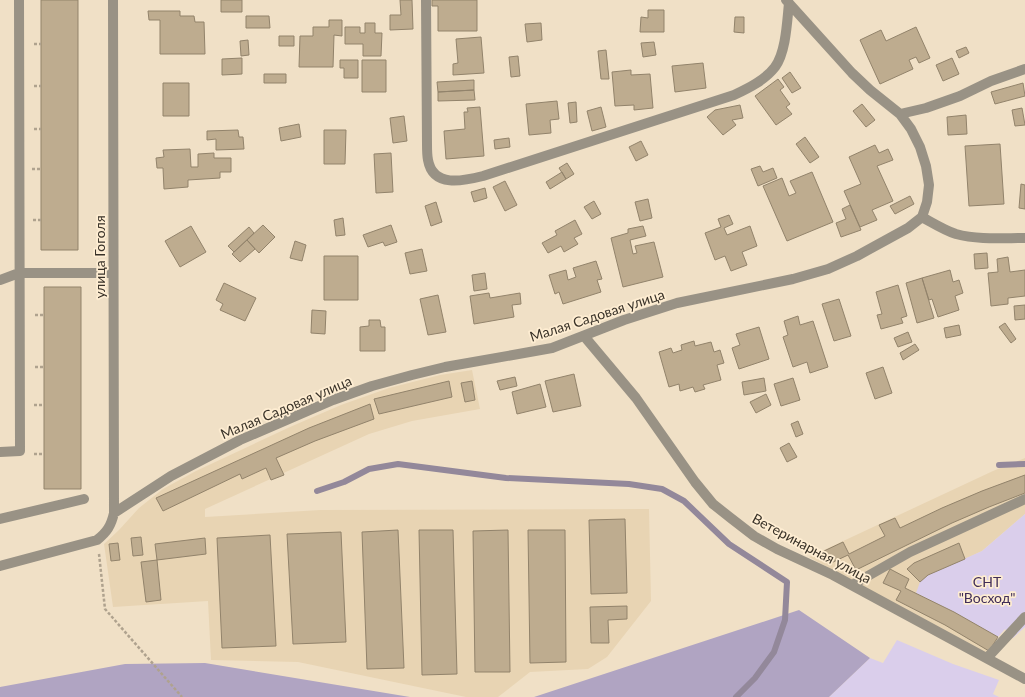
<svg xmlns="http://www.w3.org/2000/svg" width="1025" height="697" viewBox="0 0 1025 697" font-family="Lato,sans-serif">
	<style>
		.built { fill: #e8d4b3 }
		.green { fill: #daceeb }
		.forest { fill: #b0a4c2 }
		.lines { fill: none; stroke-linecap: round; stroke-linejoin: round }
		.stream { stroke: #93889a; stroke-width: 6 }
		.building { fill: #beac8f; stroke: #92836b }
		.path { stroke: #afa28e; stroke-width: 2.5; stroke-dasharray: 3 2; stroke-linecap: butt }
		.minor { stroke: #999285; stroke-width: 10 }
		.labels { text-anchor: middle; dominant-baseline: central; stroke-width: 3.5; stroke-linejoin: round; paint-order: stroke }
		.street-label { font-size: 14px; fill: #393228; stroke: #feedd2 }
		.park-label { font-size: 14px; fill: #402d58; stroke: #feedd2 }
	</style>
	<rect width="100%" height="100%" fill="#f0e0c6"/>
	<!-- built -->
	<path class="built" d="M472,370L480,409L412,421L369,434L205,509V517L320,510L649,509L651,601L607,657L588,669L530,672L498,697H466L298,662L211,660L208,601L113,607L104,544L119,530L139,508L163,489L196,471L290,427L341,405L389,388L440,375Z
		M1025,458V514L982,551L965,559L916,593L954,612L998,637L986,655L809,557L993,471Z"/>
	<!-- green -->
	<path class="green" d="M1025,514V627L1013,638L1005,629L998,637L954,612L916,593L920,582L928,575L982,551Z
		M897,640L953,664L999,680L993,694L999,697H829L870,658L883,663Z"/>
	<!-- forest -->
	<path class="forest" d="M799,610L870,658L829,697H534Z
		M205,663L410,697H0V687L125,664Z"/>
	<g class="lines">
		<!-- stream -->
		<path class="stream" d="M999,465L1025,464
			M317,491L344,482L369,469L398,464L506,478L629,484L662,489L684,501L729,544L787,582L785,620L774,652L755,678L736,697"/>
	</g>
	<!-- building -->
	<path class="building" d="M41,0H78V250H41Z
		M221,0H242V12H221Z
		M400,0H412L413,29L390,30V15H401Z
		M432,0H477V31H438V6H432Z
		M648,10H664V32H640L641,17L648,18Z
		M148,11H180V16H194L195,22H204L205,54H160V20H149Z
		M246,16H269L270,28H246Z
		M735,17H744V33L734,32Z
		M329,20H342V36L334,35L333,67H299L300,36H313V27H329Z
		M365,23H375V33H382L381,56H363V44H345V27H360V33H365Z
		M541,23L542,40L527,42L525,24Z
		M916,27L930,58L919,63L916,57L909,60L913,69L880,84L860,40L881,30L886,41Z
		M279,36H294V46H279Z
		M481,37L484,73L453,75V64L458,63L456,39Z
		M248,40L249,55L241,56L240,41Z
		M654,42L656,55L643,57L641,43Z
		M966,47L969,53L959,58L956,51Z
		M606,50L609,79H601L598,51Z
		M518,56L520,76L511,77L509,57Z
		M242,58V74L222,75V59Z
		M952,58L959,74L943,81L936,65Z
		M340,60H358V78H344V68H340Z
		M362,60H386V92H362Z
		M703,63L706,88L675,92L672,66Z
		M631,70V75L650,74L653,108L634,110V105L615,106L612,72Z
		M790,72L801,88L792,93L782,78Z
		M264,74H286V83H264Z
		M778,79L784,87L780,90L790,104L786,107L792,114L776,125L755,96Z
		M474,80V90L438,92L437,82Z
		M163,83H189V116H163Z
		M1023,83L1025,96L995,104L991,92Z
		M474,90L475,100L438,101V92Z
		M557,101L559,119L550,120L551,133L529,135L526,104Z
		M576,102L577,122L570,123L568,103Z
		M862,104L875,120L866,127L853,111Z
		M740,105L743,118L732,120L736,125L723,135L707,117L715,110Z
		M480,107L484,156L446,159L444,131L465,129L464,112H468L467,108Z
		M601,107L606,127L592,131L587,111Z
		M1022,108L1025,125L1015,126L1012,110Z
		M966,115L967,134L948,135L947,117Z
		M404,116L407,141L393,143L390,118Z
		M299,124L301,137L281,141L279,128Z
		M238,130L239,137H243L244,149L216,150V139L207,140V131Z
		M324,130H346L345,164H324Z
		M805,137L819,157L810,163L796,144Z
		M509,138L510,147L495,149L494,140Z
		M641,141L648,155L636,161L629,147Z
		M1000,144L1004,204L969,206L965,146Z
		M875,145L879,153L888,149L893,160L877,166L893,201L872,210L877,220L860,227L844,191L861,184L849,157Z
		M190,149L191,167H198V154L214,153V158H231V172H220V178L188,180V187L164,189L163,168H157L156,158L164,157L163,150Z
		M391,153L393,192L376,193L374,154Z
		M567,163L574,174L566,179L559,168Z
		M760,166L763,172L773,168L777,178L758,186L751,169Z
		M562,172L566,179L550,189L546,182Z
		M812,172L833,222L787,241L763,186L782,178L789,196L796,193L790,181Z
		M505,181L517,205L505,211L493,187Z
		M1021,184L1025,185V209L1019,208Z
		M485,188L487,198L474,202L471,192Z
		M910,196L914,204L895,214L890,206Z
		M648,199L652,218L640,221L635,202Z
		M594,201L601,214L592,219L584,207Z
		M436,202L442,222L431,226L425,206Z
		M850,205L861,230L841,237L836,223L846,219L842,209Z
		M729,215L733,224L724,228L727,235L750,226L757,246L742,252L747,265L731,271L725,256L715,260L705,233L721,227L718,219Z
		M343,218L345,235L336,236L334,220Z
		M575,220L582,234L574,238L578,244L564,252L561,246L548,253L542,243L557,235L555,231Z
		M263,225L275,237L259,253L247,240Z
		M391,225L397,242L385,246L383,242L368,247L363,235Z
		M191,226L206,252L180,267L165,241Z
		M643,226L646,236L630,240L633,254L637,253L635,246L654,242L663,277L623,287L611,238L628,233V229Z
		M249,227L254,233L234,252L228,246Z
		M247,240L255,249L240,262L232,254Z
		M295,241L306,245L302,261L290,258Z
		M422,249L427,271L410,274L405,253Z
		M987,253L988,268L975,269L974,254Z
		M324,256H358V300H324Z
		M1008,257L1010,272L1025,270V296L1008,298V304L991,306L988,273L998,272L997,259Z
		M596,261L602,279L597,280L601,292L563,304L559,292L555,294L549,275L566,270L568,280L576,277L573,268Z
		M950,270L953,282L959,280L963,293L955,296L959,310L938,317L932,299L929,300L922,278Z
		M485,273L487,289L474,291L472,275Z
		M922,278L934,318L917,323L906,283Z
		M224,283L256,298L245,321L220,310L223,304L216,300Z
		M898,285L907,316L901,318L903,323L881,329L877,315L882,314L876,292Z
		M44,287H81V489H44Z
		M489,293L490,298L520,293L521,304L512,305L514,317L474,324L470,296Z
		M438,295L446,332L428,335L420,299Z
		M839,299L851,336L834,341L822,304Z
		M1025,305V319L1015,320L1014,306Z
		M312,310L326,311L325,334L311,333Z
		M798,316L800,325L813,321L828,367L810,373L807,362L793,367L783,337L788,335L784,321Z
		M369,320H380L381,327H385V351H360V327L369,326Z
		M1005,323L1016,339L1011,343L999,327Z
		M959,325L961,335L946,338L944,328Z
		M759,327L769,359L739,369L732,348L740,345L736,334Z
		M908,332L912,342L898,347L894,338Z
		M694,341L695,346L711,342L714,352L720,350L724,363L717,365L721,380L703,385L705,389L695,392L693,387L680,391L679,384L669,387L659,352L671,348L673,353L682,350L681,345Z
		M915,344L919,350L903,360L900,353Z
		M883,367L892,393L875,399L866,373Z
		M574,374L581,406L553,412L545,381Z
		M515,377L517,386L500,390L497,381Z
		M764,378L766,391L744,395L742,382Z
		M793,378L800,400L781,406L774,384Z
		M449,381L452,397L379,414L374,399Z
		M472,381L475,400L465,402L461,383Z
		M540,384L546,407L517,414L512,392Z
		M766,394L771,405L756,413L750,402Z
		M370,404L374,419L315,441L276,458L284,475L271,480L266,468L242,479L240,474L163,511L156,498L309,428Z
		M798,421L803,434L796,437L791,424Z
		M789,443L797,457L787,462L780,448Z
		M1025,475V493L989,507L952,523L856,570L848,555L831,563L824,551L843,542L849,554L885,536L879,525L895,518L900,528L942,508L982,491Z
		M625,519L627,593L591,594L589,520Z
		M398,530L404,668L367,669L362,532Z
		M419,530H453L457,674L422,675Z
		M508,530L510,672H475L473,531Z
		M528,530H565L566,662L530,663Z
		M341,532L346,642L293,644L287,534Z
		M270,535L276,646L222,648L217,538Z
		M141,537L143,555L133,556L131,538Z
		M205,538L206,554L157,560L155,544Z
		M118,543L120,560L111,561L109,544Z
		M959,543L965,559L928,575L920,582L907,569L914,563Z
		M157,560L161,600L146,602L141,562Z
		M890,569L909,579L905,588L954,612L998,637L989,651L945,625L896,600L901,591L883,583Z
		M627,606V619L608,620L609,643H591L590,607Z"/>
	<g class="lines">
		<!-- path -->
		<path class="path" d="M34,44H41
			M34,86H41
			M34,129H41
			M32,169H41
			M33,220H41
			M35,315H44
			M35,367H44
			M34,405H44
			M34,454H44
			M99,554L105,609L182,697"/>
		<!-- minor -->
		<path class="minor" d="M426,0L427,144C427,150 427,155 428,160C433,188 463,181 483,176L734,95C749,88 765,80 775,67C786,52 787,22 789,3
			M900,114L926,108L960,96L991,81L1025,69
			M922,217C933,223 944,230 956,234C978,240 1002,238 1025,238
			M0,280L19,273H113
			M584,336L636,398L695,482L713,504L732,519L754,536L777,549L833,575L1025,679
			M0,452L20,451L19,0
			M114,513L171,476L240,440L333,400L372,386L412,375L445,367L552,348L624,320L677,303L793,279L828,269L857,256L908,228L922,217L927,202L929,185L926,166L920,147L911,129L900,114L870,90L852,73L786,0
			M0,519L84,499
			M0,566L97,540C107,532 111,526 114,513L113,0
			M852,585L910,552L1025,499
			M987,658L1025,617"/>
	</g>
	<g class="labels">
		<!-- street labels -->
		<g class="street-label">
			<text transform="translate(99 257) rotate(-90)">улица Гоголя</text>
			<text transform="translate(597 315) rotate(-18)">Малая Садовая улица</text>
			<text transform="translate(286 407) rotate(-23)">Малая Садовая улица</text>
			<text transform="translate(812 548) rotate(28)">Ветеринарная улица</text>
		</g>
		<!-- park labels -->
		<g class="park-label">
			<text x="987" y="581">СНТ<tspan x="987" dy="16">"Восход"</tspan></text>
		</g>
	</g>
</svg>
